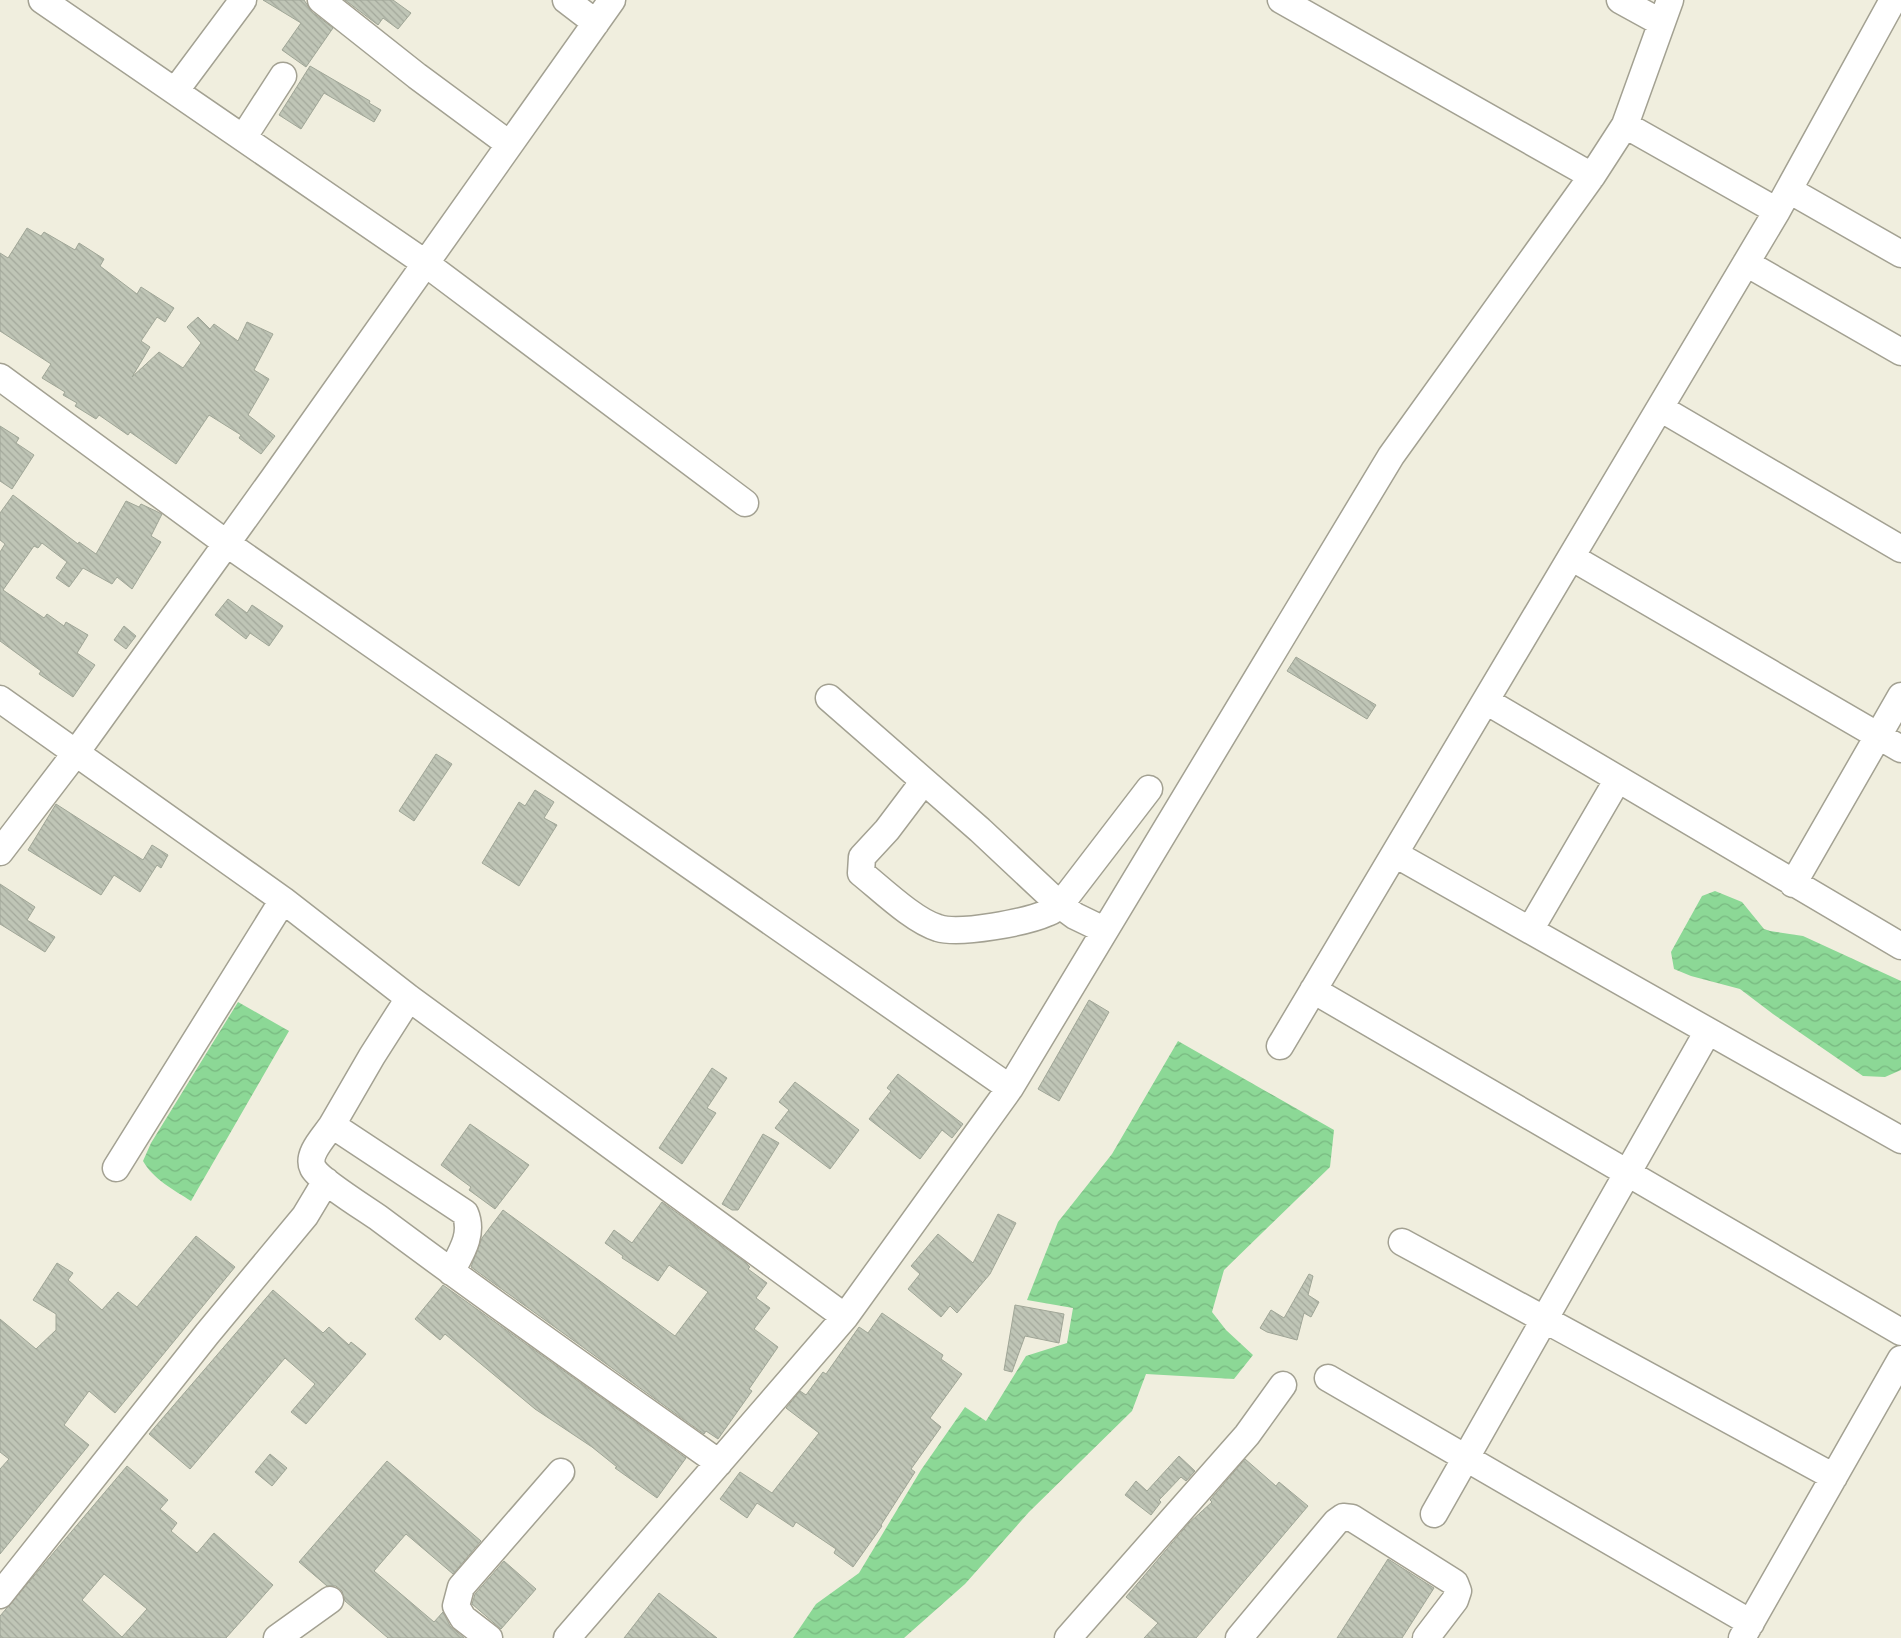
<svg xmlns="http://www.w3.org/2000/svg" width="1901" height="1638" viewBox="0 0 1901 1638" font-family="'IBM Plex Sans',sans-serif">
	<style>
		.water { fill: url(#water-waves) }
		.building { fill: url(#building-back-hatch); stroke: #a0a697; fill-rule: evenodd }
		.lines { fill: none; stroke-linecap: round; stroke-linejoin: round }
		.minor-casing { stroke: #a3a192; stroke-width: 29 }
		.minor { stroke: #fff; stroke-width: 26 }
	</style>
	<defs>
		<pattern id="water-waves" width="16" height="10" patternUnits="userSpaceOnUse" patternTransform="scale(1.25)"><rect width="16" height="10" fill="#8cd896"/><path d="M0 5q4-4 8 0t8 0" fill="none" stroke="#78b880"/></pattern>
		<pattern id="building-back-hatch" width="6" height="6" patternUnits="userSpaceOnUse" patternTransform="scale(1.25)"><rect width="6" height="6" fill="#bfc5b6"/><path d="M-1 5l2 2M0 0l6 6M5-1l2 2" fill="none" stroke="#a3a89b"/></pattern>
	</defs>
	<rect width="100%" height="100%" fill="#f0eede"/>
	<!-- water -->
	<path class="water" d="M1715,891L1742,902L1764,929L1770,931L1803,936L1901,981V1070L1885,1077L1863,1076L1773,1014L1740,989L1691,976L1674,969L1671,952L1702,896Z
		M238,1002L289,1031L191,1201C174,1190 153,1179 143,1161L151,1143Z
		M1178,1041L1334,1130L1330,1167L1224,1270L1212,1312L1226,1330L1253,1355L1234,1379L1146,1374L1132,1411L1029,1512L965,1584L904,1638H793L816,1604L859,1573L921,1470L965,1407L986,1421L1026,1356L1067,1343L1073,1308L1027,1300L1058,1222L1112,1154Z"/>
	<!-- building -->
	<path class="building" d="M263,0H304L312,12L333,28L306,67L282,50L301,23Z
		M345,0H393L411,13L398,29L383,18L378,25Z
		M310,66L370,101L369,103L381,110L374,122L324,93L301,129L279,115Z
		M27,228L41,236L44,232L75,250L79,243L104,259L100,266L137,294L141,287L174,308L165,322L157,317L141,341L150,347L132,377L159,352L183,368L201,343L187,327L198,317L210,329L214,324L238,341L247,322L273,334L254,370L269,379L248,415L275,436L261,454L239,438L241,435L209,415L176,464L130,432L128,435L99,415L96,419L75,406L77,403L63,395L65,392L42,378L51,364L0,331V253L8,258Z
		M0,426L19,438L16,443L34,455L12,489L0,481Z
		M13,495L78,544L79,542L96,554L126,501L139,507L141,504L162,514L151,536L161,542L132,589L117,577L112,584L83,568L69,587L56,578L67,562L42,543L38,548L34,546L3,590L44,618L47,614L64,626L66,622L88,635L77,653L95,665L73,697L39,674L41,671L0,641V552L5,544L0,540V513Z
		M228,599L247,613L252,605L283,626L269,646L250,633L246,639L215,615Z
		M124,626L136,636L126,649L114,640Z
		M1296,657L1376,705L1367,719L1287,671Z
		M436,754L452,764L414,821L399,811Z
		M535,790L554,802L544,818L557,825L519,886L482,863L519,802L525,806Z
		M56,804L143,860L152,845L168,855L161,868L157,865L140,892L114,875L101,895L28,850Z
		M0,884L35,907L27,920L55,937L45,952L0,924Z
		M1089,1000L1109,1012L1059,1101L1038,1089Z
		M712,1068L727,1078L707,1108L716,1113L682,1164L659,1148Z
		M898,1074L963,1124L952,1138L942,1130L920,1159L869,1119L891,1091L887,1088Z
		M795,1082L859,1130L830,1169L775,1128L789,1110L779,1102Z
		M470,1124L529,1165L495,1209L469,1190L471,1187L441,1165Z
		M763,1134L779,1143L738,1210H732L722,1204Z
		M662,1202L745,1262L750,1267L748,1269L767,1283L756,1298L770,1308L754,1329L778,1347L749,1389L752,1391L718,1439L706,1431L704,1434L471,1267L482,1238L503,1210L675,1336L708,1292L669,1265L658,1281L622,1258L623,1256L605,1243L614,1230L632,1243Z
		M998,1214L1016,1223L990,1274L957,1313L950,1306L941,1317L908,1289L920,1274L911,1266L938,1234L973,1263Z
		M196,1236L235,1267L115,1413L89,1391L64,1425L89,1445L0,1554V1469L9,1459L0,1452V1319L36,1349L56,1330V1314L33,1300L57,1263L73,1273L68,1280L102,1310L118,1292L137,1307Z
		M1309,1274L1313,1276L1308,1295L1319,1302L1311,1317L1304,1313L1297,1340L1267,1332L1260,1328L1271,1310L1284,1318Z
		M443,1285L686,1458L657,1498L615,1468L617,1467L592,1447L535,1409L445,1334L440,1340L415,1319Z
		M273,1290L323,1333L329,1327L349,1345L351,1342L366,1354L306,1424L291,1412L315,1384L285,1358L190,1469L149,1434Z
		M1015,1305L1064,1314L1059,1343L1025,1336L1012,1372L1004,1370Z
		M882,1313L943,1355L941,1359L962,1374L930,1418L941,1427L911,1469L915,1472L881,1525L882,1526L853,1567L834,1553L836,1549L796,1522L793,1527L757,1503L747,1518L720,1499L740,1472L772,1493L819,1433L786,1408L800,1391L806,1395L823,1372L826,1374L859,1327L868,1333Z
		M270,1454L287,1468L272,1486L255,1472Z
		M1179,1456L1195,1471L1186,1481L1181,1477L1159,1500L1161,1502L1151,1515L1125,1495L1136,1481L1147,1491Z
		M1245,1459L1276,1486L1279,1482L1308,1506L1196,1638H1144L1158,1623L1126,1597L1189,1523L1212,1502L1210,1500Z
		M387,1461L481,1541L453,1574L406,1534L374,1571L434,1622L443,1612L450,1626L464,1638H388L345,1601L342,1591L336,1586H327L299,1562Z
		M127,1466L168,1500L160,1509L177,1523L171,1531L197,1553L214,1533L273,1585L226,1638H0V1616ZM104,1574L147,1609L122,1637L82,1600Z
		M1388,1559L1434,1588L1402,1638H1337Z
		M504,1561L536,1589L501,1629L472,1604L475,1594Z
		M659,1593L717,1638H624Z"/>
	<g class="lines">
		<!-- minor casing -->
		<g class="minor-casing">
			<path id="minor" d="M42,0L425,263L745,503
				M321,0L417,76L509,144
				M566,0L596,23
				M1281,0L1592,176
				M1620,0L1660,22
				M176,90L243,0
				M1625,125L1777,211
				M243,138L283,76
				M1789,190L1901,254
				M1746,263L1901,352
				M0,377L226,543L1010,1088
				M1660,408L1901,549
				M1571,557L1901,749
				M829,698L980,830L1060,905L1149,789
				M0,699L283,900L409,998L845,1317
				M1486,701L1901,946
				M924,781L887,830L862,857L861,873C881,889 914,921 938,928C960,935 1027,922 1047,913C1052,912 1056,908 1060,905L1075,916L1104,930
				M0,852L75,754L273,479L612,0
				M1395,854L1901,1140
				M1793,884L1901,696
				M1530,930L1618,779
				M1313,990L1901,1332
				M1280,1046L1777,211L1893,0
				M332,1125L372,1056L409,998
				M116,1168L283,900
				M1402,1242L1834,1477
				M451,1272C461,1253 474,1234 465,1213L332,1125C325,1136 306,1154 313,1168C319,1180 366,1209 380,1219C491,1302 605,1382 719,1463
				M1328,1378L1751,1623
				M1434,1514L1708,1031
				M0,1595L207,1334L305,1216L326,1181
				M277,1638L330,1600
				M489,1638L463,1618L456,1606L461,1587L561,1472
				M567,1638L845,1317L1010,1088L1391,456L1592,176L1625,125L1670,0
				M1068,1638L1247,1435L1283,1385
				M1239,1638L1336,1522L1343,1517L1352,1518L1455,1583L1458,1591L1455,1600L1426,1638
				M1742,1638L1901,1359"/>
		</g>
		<!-- minor -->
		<use href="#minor" class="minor"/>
	</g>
</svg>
